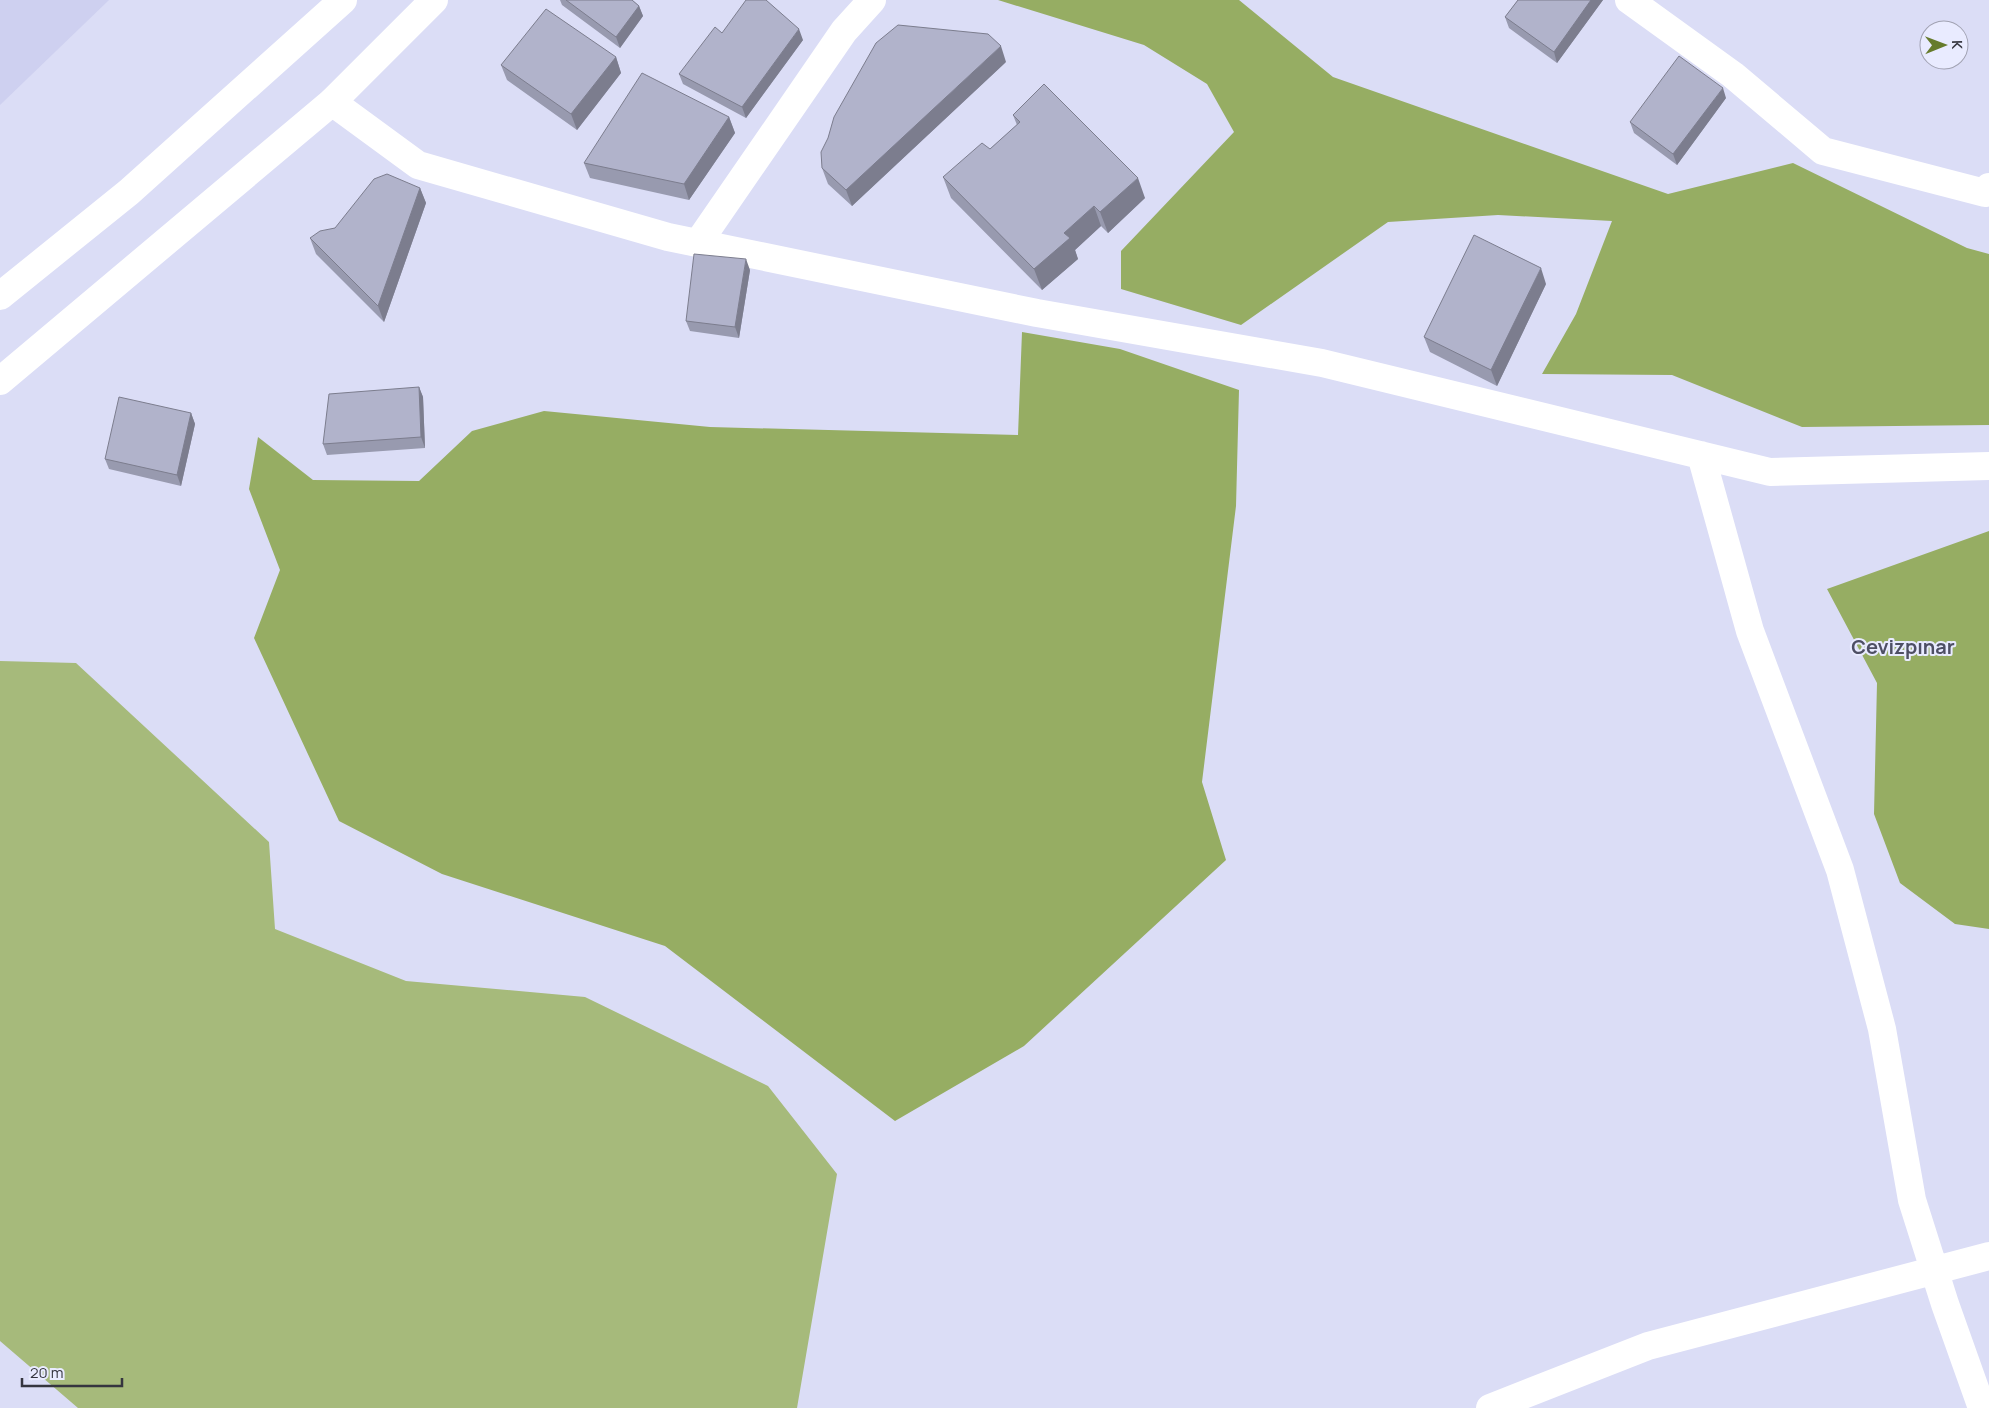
<svg xmlns="http://www.w3.org/2000/svg" width="1989" height="1408" viewBox="0 0 1989 1408" font-family="Manrope,sans-serif">
	<style>
		.built { fill: #ced0f0 }
		.green { fill: #a6ba7b }
		.forest { fill: #96ad63 }
		.lines { fill: none; stroke-linecap: round; stroke-linejoin: round }
		.minor { stroke: #fff; stroke-width: 28 }
		.secondary { stroke: #fff; stroke-width: 28 }
		.wall { fill: #989aaf }
		.shaded-wall { fill: #7c7d8e }
		.building { fill: #b1b3cb; stroke: #7c7d8e }
		.labels { text-anchor: middle; dominant-baseline: central; stroke-width: 4; stroke-linejoin: round; paint-order: stroke }
		.district-label { font-size: 20px; font-weight: bold; fill: #4e4f64; stroke: #e9ebff }
	</style>
	<rect width="100%" height="100%" fill="#dbddf6"/>
	<!-- built -->
	<path class="built" d="M0,0H109L0,105Z"/>
	<!-- green -->
	<path class="green" d="M0,661L76,663L269,842L275,929L406,981L585,997L768,1086L837,1174L797,1408H78L0,1341Z"/>
	<!-- forest -->
	<path class="forest" d="M998,0H1239L1333,77L1668,194L1793,163L1967,248L1989,254V425L1802,427L1672,375L1542,374L1576,314L1612,221L1498,215L1388,222L1241,325L1121,289V251L1234,132L1207,84L1144,45Z
		M1022,332L1120,349L1239,390L1236,506L1202,782L1226,860L1024,1046L895,1121L665,946L442,874L339,821L254,638L280,570L249,489L258,437L313,480L419,481L472,431L544,411L710,427L1018,435Z
		M1989,531V929L1955,924L1900,883L1874,814L1877,683L1827,589Z"/>
	<g class="lines">
		<!-- minor -->
		<path class="minor" d="M1629,0L1733,75L1823,151L1985,193L1989,187
			M332,102L418,165L668,237L1037,313L1322,363L1770,472L1989,466
			M698,243L844,31L872,0
			M1701,455L1750,631L1840,870L1882,1029L1912,1200L1945,1304L1982,1408
			M1490,1408L1648,1346L1989,1256"/>
		<!-- secondary -->
		<path class="secondary" d="M0,296L129,192L343,0
			M0,381L332,102L434,0"/>
	</g>
	<!-- wall -->
	<path class="wall" d="M560,0H632L639,6L643,16L620,48L562,5Z
		M1518,0H1603L1557,63L1509,28L1505,17Z
		M722,33L803,40L746,118L683,84L679,74Z
		M616,57L621,73L577,130L507,80L501,65Z
		M1006,62L852,206L828,184L822,168Z
		M1726,98L1677,165L1634,133L1630,122Z
		M1013,115L1145,198L1108,233L1101,226L1075,250L1078,259L1042,290L951,198L943,177L990,149L1017,125Z
		M729,117L735,133L689,200L590,178L584,163Z
		M420,188L426,203L384,322L316,254L310,238L335,228Z
		M750,270L739,338L690,331L686,321Z
		M1546,284L1497,386L1430,352L1424,337Z
		M419,387L423,397L425,448L327,455L323,444Z
		M191,413L195,424L181,486L109,469L105,459Z"/>
	<!-- shaded-wall -->
	<path class="shaded-wall" d="M1591,0H1603L1557,63L1554,52Z
		M639,6L643,16L620,48L616,37Z
		M799,29L803,40L746,118L742,107Z
		M1001,46L1006,62L852,206L846,190Z
		M616,57L621,73L577,130L571,114Z
		M1723,88L1726,98L1677,165L1673,154Z
		M729,117L735,133L689,200L684,184Z
		M1138,178L1145,198L1108,233L1100,212Z
		M420,188L426,203L384,322L378,306Z
		M1094,206L1101,226L1075,250L1078,259L1042,290L1034,269L1064,233Z
		M746,259L750,270L739,338L735,327Z
		M1541,268L1546,284L1497,386L1491,370Z
		M419,387L423,397L425,448L421,437Z
		M191,413L195,424L181,486L177,475Z"/>
	<!-- building -->
	<path class="building" d="M566,0H632L639,6L616,37Z
		M746,0H766L799,29L742,107L679,74L715,27L722,33Z
		M1518,0H1591L1554,52L1505,17Z
		M546,9L616,57L571,114L501,65Z
		M898,25L988,34L1001,46L846,190L822,168L821,152L828,138L834,117L876,43Z
		M1679,56L1723,88L1673,154L1630,122Z
		M642,73L729,117L684,184L584,163Z
		M1044,84L1138,178L1100,212L1094,206L1064,233L1070,238L1034,269L943,177L982,143L990,149L1020,122L1013,115Z
		M387,174L420,188L378,306L310,238L320,231L335,228L374,179Z
		M1474,235L1541,268L1491,370L1424,337Z
		M694,254L746,259L735,327L686,321Z
		M419,387L421,437L323,444L329,394Z
		M119,397L191,413L177,475L105,459Z"/>
	<g class="labels">
		<!-- district labels -->
		<g class="district-label">
			<text x="1903" y="646">Cevizpınar</text>
		</g>
	</g>
	<!-- north arrow -->
	<g transform="translate(1944 45) rotate(89)"><circle r="24" fill="#e9ebff" stroke="#a1a2b2"/>
	<path d="M0-4L9 19L0 12L-9 19Z" fill="#667b2c"/>
	<text y="-8" font-size="14" font-weight="bold" text-anchor="middle" fill="#35353f">K</text>
	</g>
	<!-- scale -->
	<path d="M22 1378v8h100v-8" fill="none" stroke="#35353f" stroke-width="2.5"/>
	<text x="30" y="1378" font-size="15" fill="#35353f" stroke="#e9ebff" stroke-width="4" paint-order="stroke">20 m</text>
</svg>
